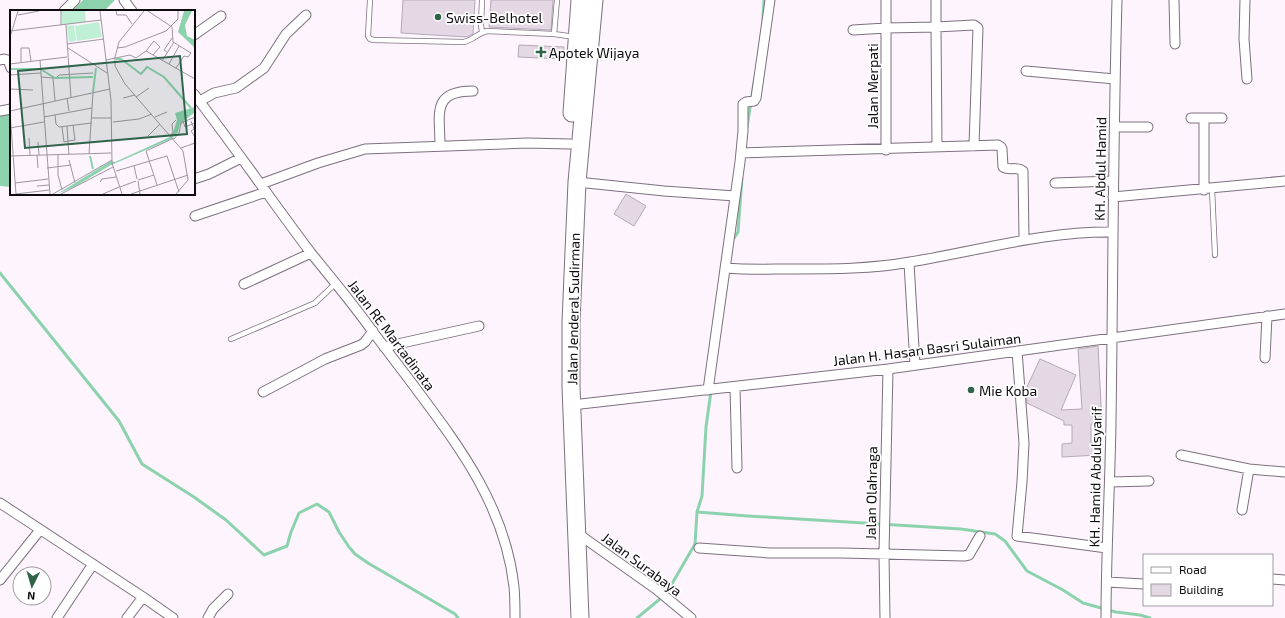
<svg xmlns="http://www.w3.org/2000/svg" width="1285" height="618" viewBox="0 0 1285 618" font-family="'Exo 2',sans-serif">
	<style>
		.water { fill: #8cd2ad }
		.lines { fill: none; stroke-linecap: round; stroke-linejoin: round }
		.stream { stroke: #8cd2ad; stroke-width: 3 }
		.building { fill: #e4d8e5; stroke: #b4a9b5 }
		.lane-casing { stroke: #7c717d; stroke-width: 6 }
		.street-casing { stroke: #7c717d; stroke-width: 11 }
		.highway-casing { stroke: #7c717d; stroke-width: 19 }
		.lane { stroke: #fff; stroke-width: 4.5 }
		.street { stroke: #fff; stroke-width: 9 }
		.highway { stroke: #fff; stroke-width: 17 }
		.poi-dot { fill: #2f644a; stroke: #fff; stroke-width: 1.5 }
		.labels { text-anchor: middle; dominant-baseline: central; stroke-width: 3.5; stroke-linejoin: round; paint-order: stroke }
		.poi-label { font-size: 14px; fill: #0e0b0f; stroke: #fff; text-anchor: start }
		.street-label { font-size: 14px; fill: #0e0b0f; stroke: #fff }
		.inset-river { fill: none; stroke: #8cd2ad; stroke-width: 2 }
		.inset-road { fill: none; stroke: #9d979e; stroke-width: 1 }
		.view { fill: #2f644a; fill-opacity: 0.15; stroke: #2f644a; stroke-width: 2 }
		.inset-edge { fill: none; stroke: #0e0b0f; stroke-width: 2 }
	</style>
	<rect width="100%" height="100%" fill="#fdf4fe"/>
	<!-- water -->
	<path class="water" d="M83,0H115L104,11H72Z
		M11,112V187L0,186V116Z"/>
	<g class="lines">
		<!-- stream -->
		<path class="stream" d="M763,20L764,0
			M747,127L755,77
			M732,241L738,232L742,178
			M0,273L119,421L142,464L194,497L226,520L264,555L287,546L291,532L299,513L317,504L329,512L339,532L349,547L355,554L368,563L455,614L458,618
			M697,512L748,516L961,529L995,534L1005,541L1027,571L1063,590L1083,603L1116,612L1140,615L1150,618
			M637,618L666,594L695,544L697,512L702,496L706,427L711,391"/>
	</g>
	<!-- building -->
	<path class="building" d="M403,0H475L473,34L467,37L401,33Z
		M491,0H553L551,30L489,27Z
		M519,45L564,47L563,59L518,57Z
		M626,194L646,206L634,226L614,214Z
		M1098,346L1102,424H1091V443H1100L1099,455L1062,457V444L1072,443V425H1064V421L1027,403L1026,389L1040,359L1076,375L1061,410L1082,409L1078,349Z"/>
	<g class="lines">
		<!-- lane casing -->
		<g class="lane-casing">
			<path id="lane" d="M370,0L368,36L370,39L374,40L464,42C473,40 478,33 487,31L554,34L575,37
				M482,32L481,25L482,0
				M554,34L557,0
				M1212,189L1215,255
				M231,339L315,303L336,283"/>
		</g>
		<!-- street casing -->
		<g class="street-casing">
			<path id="street" d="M124,0L132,11
				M1174,0L1175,44
				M1245,0L1244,39L1247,79
				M64,11L75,0
				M853,30L886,28V0
				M194,35L221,16
				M0,60L4,59L8,60L11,68
				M1026,71L1115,79
				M194,94C234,146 271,200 311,253C332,279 354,305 373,332C386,349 398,365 411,382C458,445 505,505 514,587C515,597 515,608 515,618
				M200,101L214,93L236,88L264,68L286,34L306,15
				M0,111L11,109
				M1191,118H1204V190
				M1204,118H1222
				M1115,127H1148
				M440,146C440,114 431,91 473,91
				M937,147L936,27L974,25L978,28L974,146
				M886,150V28L936,27V0
				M741,153L998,145L1001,147L1002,149L1003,167C1009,171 1017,166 1023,171L1024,239
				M194,179L209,174L241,158
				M577,182L664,191L735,196
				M1055,183L1113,181
				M261,184L318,163L365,149L527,143L570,144
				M1113,197L1285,181
				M195,216L266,192
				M909,263L915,365
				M726,268C748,270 771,269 793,269C832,269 872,269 910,262C978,251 1044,231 1113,232
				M244,284L311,253
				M384,347L479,326
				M1017,351L1024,443L1022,482L1017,536L1107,548
				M1265,358L1267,316
				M735,387L737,468
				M708,390L740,162L743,131V104L746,102L754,101L756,98L770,0
				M263,392L325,359L361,345L365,342L373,331
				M572,405L888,369L1285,314
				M1181,455L1249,469L1285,472
				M1110,482L1149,481
				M0,503L143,597L173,618
				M1242,510L1249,469
				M577,533L656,589L691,618
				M699,548L770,553H842L964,556L969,555L980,536
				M1272,579L1285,580
				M0,580L40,530
				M1107,582L1144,584
				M57,618L93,564
				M127,618L143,597
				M208,618L213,609L228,594
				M885,618L884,554L888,369
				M1106,618C1106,553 1110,488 1111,422C1113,282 1113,141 1117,0"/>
		</g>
		<!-- highway casing -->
		<g class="highway-casing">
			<path id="highway" d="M572,113L580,0
				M580,618L571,387V322L577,182L594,0"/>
		</g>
		<!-- lane -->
		<use href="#lane" class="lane"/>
		<!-- street -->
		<use href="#street" class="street"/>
		<!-- highway -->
		<use href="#highway" class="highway"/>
	</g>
	<!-- markers -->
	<g class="poi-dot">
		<circle cx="438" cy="17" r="4"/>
		<path d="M539 46h4v4h4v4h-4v4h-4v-4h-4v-4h4z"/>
		<circle cx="971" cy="390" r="4"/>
	</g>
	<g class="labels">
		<!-- poi labels -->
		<g class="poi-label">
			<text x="446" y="17">Swiss-Belhotel</text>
			<text x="549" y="52">Apotek Wijaya</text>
			<text x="979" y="390">Mie Koba</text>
		</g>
		<!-- street labels -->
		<g class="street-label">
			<text transform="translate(872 86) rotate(-90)">Jalan Merpati</text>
			<text transform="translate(1100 169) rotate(-89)">KH. Abdul Hamid</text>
			<text transform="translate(573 309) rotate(-89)">Jalan Jenderal Sudirman</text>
			<text transform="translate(392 335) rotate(53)">Jalan RE Martadinata</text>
			<text transform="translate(927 349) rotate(-7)">Jalan H. Hasan Basri Sulaiman</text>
			<text transform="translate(1095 477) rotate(-89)">KH. Hamid Abdulsyarif</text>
			<text transform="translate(871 493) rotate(-89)">Jalan Olahraga</text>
			<text transform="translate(642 564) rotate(37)">Jalan Surabaya</text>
		</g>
	</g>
	<!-- overview -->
	<g transform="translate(10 10)">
		<rect width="185" height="185" fill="#fdf4fe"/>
		<path d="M51,1H75L76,12L52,15ZM89,12L92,27L67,31L65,16ZM64,15L66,31L59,32L57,16Z" fill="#bfefd4"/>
		<path d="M174,1H182L175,15L177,26L185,30V38L168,22ZM185,97V102L170,114L168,122L161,129L99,156L66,176L47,184L101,151L105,152L162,126L167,110L165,103Z" fill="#8cd2ad"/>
		<path class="inset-river" d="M106,49H111L131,64L137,57L154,67L181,98M0,59H29M32,60L45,68L83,67M83,82L86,58M80,146L83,159"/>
		<path class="inset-road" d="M51,1V15M90,1L101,90L102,153L112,184M106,1L107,5H116L122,14M134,1L109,32L105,47V56L115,74L173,141L178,170L166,184M138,1L162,17L163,32L181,43L178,47L174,46L166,58M8,5L29,1M56,15L61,88M0,21L91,10M0,27L8,1M57,34L94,29M58,38L97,63M107,38L115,37L156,21L168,9V1M136,41L144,31L150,37L143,45M157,42L154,40L162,28M30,50L40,184M96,50L120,45L126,48L136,41L185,69M152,51L164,32M11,52V38H19L21,51M0,54L57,47M159,54L169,36M0,65L31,63M31,67L43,68L45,91M47,67L49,65L83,63M0,79L23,80M126,87L139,78M57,88L59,101M113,88L125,85M0,101L100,79M0,102L6,184M45,105L46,114L49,117L82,113M34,107L82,98M145,107L157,102M82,108H101M173,111L175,117L185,113M181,111L184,119L181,121L185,127M103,112L129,109L142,104M52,117L54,132L58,131L57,116M0,118L34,112M160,125L163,123L162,114L166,110M138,126L150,114M19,128L20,145M164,129L169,123L171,113L185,107M28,132L29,145M171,138L185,133M79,144L83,83M27,145L28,158M48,145V165L52,180M59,145L58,131L65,130L63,115M0,146L101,143M59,150L65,173M124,156L127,169M37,158L61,155M106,161L157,146L169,182M128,170L144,165M128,171L130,184M90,172L92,169L106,167M5,173L38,169M147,175L136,141L164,128M27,176L39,175M110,177L126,171M6,184L39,180M43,184L102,150M51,184L103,157M93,184L109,177M121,184L178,165"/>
		<path class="view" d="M170,46L177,124L15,138L8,61Z"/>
		<rect width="185" height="185" class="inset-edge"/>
	</g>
	<!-- legend -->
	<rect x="1143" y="554" width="130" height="52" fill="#ffffff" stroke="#9f9d9f"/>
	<rect x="1151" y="567" width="20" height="6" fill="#ffffff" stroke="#9f9d9f"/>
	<text x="1179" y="574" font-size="12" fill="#0e0b0f">Road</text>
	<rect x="1151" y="584" width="20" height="12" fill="#e4d8e5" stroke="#9f9d9f"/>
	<text x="1179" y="594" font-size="12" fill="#0e0b0f">Building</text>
	<!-- north arrow -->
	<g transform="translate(32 586) rotate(185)"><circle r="19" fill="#ffffff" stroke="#9f9d9f"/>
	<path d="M0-3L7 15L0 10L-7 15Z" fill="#2f644a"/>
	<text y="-6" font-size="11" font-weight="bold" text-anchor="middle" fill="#0e0b0f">N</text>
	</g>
</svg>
